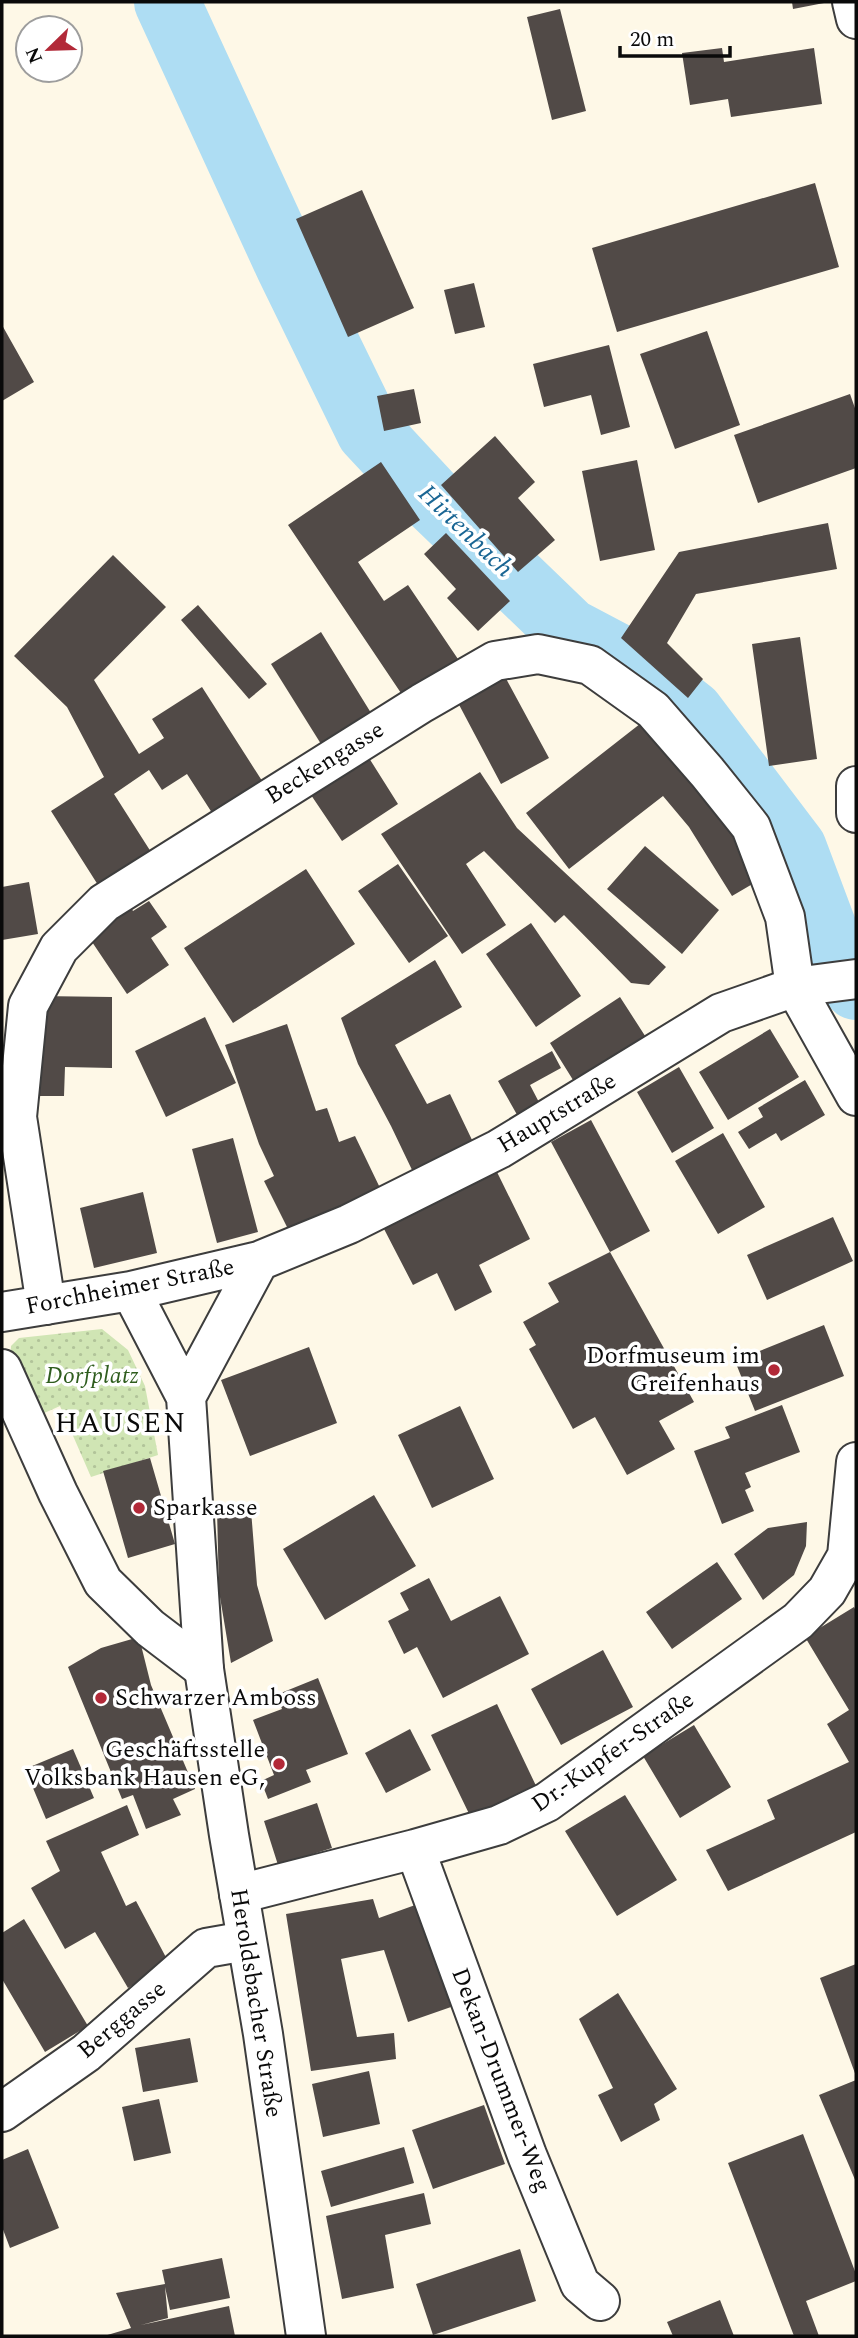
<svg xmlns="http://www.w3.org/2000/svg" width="858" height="2338" viewBox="0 0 858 2338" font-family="Spectral,serif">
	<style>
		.park { fill: url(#park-dots) }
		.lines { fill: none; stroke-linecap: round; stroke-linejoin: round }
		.river { stroke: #aeddf3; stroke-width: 66 }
		.building { fill: #514a47 }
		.minor-casing { stroke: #3d3d3d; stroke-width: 42 }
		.tertiary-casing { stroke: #3d3d3d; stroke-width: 42 }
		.minor { stroke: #fff; stroke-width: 38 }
		.tertiary { stroke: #fff; stroke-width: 38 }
		.poi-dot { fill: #b22938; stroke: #fff; stroke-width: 2.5 }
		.labels { text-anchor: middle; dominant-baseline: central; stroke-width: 7; stroke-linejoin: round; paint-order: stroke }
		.street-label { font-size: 24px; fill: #0a0a0a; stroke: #fff }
		.poi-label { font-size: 24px; fill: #0a0a0a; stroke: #fff; text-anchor: end }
		.park-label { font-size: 24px; font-style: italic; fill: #2f5d1e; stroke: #fff }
		.water-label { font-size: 26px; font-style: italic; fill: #1a6694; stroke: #fff }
		.quarter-label { font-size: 28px; letter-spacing: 2px; fill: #0a0a0a; stroke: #fff }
	</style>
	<defs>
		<pattern id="park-dots" width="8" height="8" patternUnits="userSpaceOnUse" patternTransform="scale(1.75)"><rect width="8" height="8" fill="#d0e5b4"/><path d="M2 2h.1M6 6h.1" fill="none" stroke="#b1c399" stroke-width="1.8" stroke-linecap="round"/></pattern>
	</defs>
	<rect width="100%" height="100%" fill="#fef8e7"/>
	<!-- park -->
	<path class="park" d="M102,1329L128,1350L145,1386L158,1455L91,1477L60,1406L33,1418L10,1363L11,1346L19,1338Z"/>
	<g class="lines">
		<!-- river -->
		<path class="river" d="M167,2L288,265L369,431L434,501L569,631L622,659L691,713L794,849L830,945L856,987"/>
	</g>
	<!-- building -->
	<path class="building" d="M792,2H824V3L793,9Z
		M560,9L586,111L552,120L527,17Z
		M722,48L724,62L814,48L822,104L731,117L728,99L690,105L682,53Z
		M815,183L839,267L617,332L592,248Z
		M362,190L414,308L348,337L296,219Z
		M474,283L485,327L455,334L444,290Z
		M2,325L34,382L2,401Z
		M707,331L740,425L675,449L640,354Z
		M609,345L630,427L601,435L591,395L544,407L533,364Z
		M414,389L421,423L384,431L377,396Z
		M850,394L856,411V468L758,503L734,435Z
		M495,436L535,482L518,498L555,540L518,572L441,485Z
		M637,460L655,550L600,561L582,471Z
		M381,462L420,520L358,562L384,601L408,585L462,665L407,702L288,525Z
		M828,523L837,569L696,594L667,643L703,679L688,698L621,638L679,552Z
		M446,533L510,601L478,631L447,598L456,589L424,554Z
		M113,555L166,607L94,680L139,754L164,738L152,719L202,687L266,787L216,819L187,774L162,790L149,770L114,794L151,852L98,885L51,811L104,777L67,707L14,656Z
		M198,605L267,684L249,699L181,620Z
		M321,632L376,721L326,752L271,664Z
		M800,637L817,759L769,766L752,644Z
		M503,673L549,758L501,784L456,699Z
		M645,720L703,782L761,879L732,896L689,827L663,796L569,869L526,813Z
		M369,758L398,804L342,841L311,795Z
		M480,772L517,828L666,967L649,985L631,983L564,915L555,923L484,851L466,864L506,925L462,954L381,834Z
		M645,846L719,910L682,954L607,889Z
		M398,864L448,936L409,963L358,891Z
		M306,869L355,944L233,1023L184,948Z
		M29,882L38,934L2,940V887Z
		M127,901L133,911L149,901L167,927L151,938L169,965L127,994L84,930Z
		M531,923L581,996L536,1027L486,954Z
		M435,960L462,1007L395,1045L427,1104L450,1094L473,1142L413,1172L391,1126L358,1064L341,1018Z
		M40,996L112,997V1068L65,1067L64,1096H39Z
		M620,997L649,1042L578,1088L550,1043Z
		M205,1017L236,1083L166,1117L135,1051Z
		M287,1024L316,1111L327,1108L339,1142L355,1136L381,1190L292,1237L264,1181L274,1176L259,1144L225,1045Z
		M770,1029L799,1077L728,1120L699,1072Z
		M552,1051L561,1068L530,1085L542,1108L520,1120L498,1081Z
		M679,1067L714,1128L672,1153L637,1092Z
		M805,1080L825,1115L781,1141L776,1133L749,1149L738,1132L763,1117L758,1108Z
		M591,1120L650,1231L610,1252L551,1142Z
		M723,1133L765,1207L718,1234L675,1161Z
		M233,1138L258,1232L217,1243L192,1149Z
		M496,1170L530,1239L479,1265L492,1292L455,1311L437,1273L413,1285L383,1227Z
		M143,1192L157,1253L94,1268L80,1208Z
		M833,1217L853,1261L767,1300L747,1255Z
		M610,1252L694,1402L659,1421L675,1449L627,1475L595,1417L573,1429L529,1349L536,1345L523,1322L559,1302L548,1283Z
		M824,1325L844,1376L755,1411L735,1361Z
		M309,1347L337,1423L250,1456L221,1380Z
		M782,1405L800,1452L745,1473L751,1487L745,1490L754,1511L722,1524L694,1451L730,1438L725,1427Z
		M460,1406L494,1479L432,1508L398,1435Z
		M150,1458L175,1544L128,1558L103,1471Z
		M374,1495L416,1566L325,1620L283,1549Z
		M217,1509L251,1510L257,1585L273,1641L231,1663L219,1591Z
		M807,1522L806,1546L794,1575L763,1600L734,1554L768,1528Z
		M717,1562L742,1599L672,1649L646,1612Z
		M429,1578L451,1621L500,1596L529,1654L443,1698L417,1647L404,1654L388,1621L409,1610L400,1593Z
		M854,1607L856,1611V1832L728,1891L706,1850L775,1819L767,1800L849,1762L827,1724L849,1710L805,1637Z
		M139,1637L151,1685L195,1789L173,1799L181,1815L146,1829L133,1795L122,1799L68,1667L101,1648Z
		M603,1650L633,1707L561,1745L531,1689Z
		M318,1678L348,1754L306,1770L311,1782L268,1799L261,1781L274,1775L253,1720L282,1709L276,1695Z
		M497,1704L539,1792L474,1824L431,1735Z
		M694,1725L731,1787L680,1818L643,1756Z
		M410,1729L431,1770L386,1793L365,1753Z
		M73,1749L94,1798L46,1819L25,1769Z
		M625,1795L677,1880L617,1916L565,1831Z
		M317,1803L332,1848L278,1865L264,1821Z
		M127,1805L139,1835L101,1852L126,1906L136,1901L169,1963L128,1988L95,1932L65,1949L31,1888L60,1871L46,1841Z
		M373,1899L379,1918L418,1904L451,2007L408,2022L384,1950L341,1959L357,2037L394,2033L396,2059L311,2071L286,1914Z
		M24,1919L88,2026L45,2052L2,1979V1933Z
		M856,1964V2076L820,1978Z
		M618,1993L677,2089L654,2104L660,2120L621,2142L598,2095L613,2088L579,2019Z
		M190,2038L198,2082L143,2092L135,2048Z
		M369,2071L380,2124L323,2137L312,2084Z
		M856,2080V2182L819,2095Z
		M159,2099L171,2153L134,2161L122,2107Z
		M484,2105L505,2164L433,2189L412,2130Z
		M803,2134L856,2274V2281L806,2301L819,2336H794L728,2163Z
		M404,2147L414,2183L331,2207L321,2171Z
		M28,2149L59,2228L10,2248L2,2227V2160Z
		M424,2193L431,2224L385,2235L394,2288L342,2299L326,2216Z
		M520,2249L536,2301L433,2335L416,2284Z
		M222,2258L230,2298L170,2310L165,2287L168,2318L141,2325L229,2306L235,2336H104L131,2328L116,2293L165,2284L162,2270Z
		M720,2300L734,2336H673L667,2322Z"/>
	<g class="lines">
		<!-- minor casing -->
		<g class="minor-casing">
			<path id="minor" d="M852,2L856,19
				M856,786V813
				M46,1305L17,1117L28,1006L59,948L104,903L422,703L495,661L538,654L590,665L653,710L707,772L751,827L785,917L795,987L856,1096
				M2,1369L58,1493L103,1582L150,1628L204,1669
				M415,1849L527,2155L580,2284L600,2301
				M239,1894L415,1849L499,1825L547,1802L798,1621L827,1591L847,1556L856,1462
				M2,2112L86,2053L206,1948L246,1941"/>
		</g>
		<!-- tertiary casing -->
		<g class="tertiary-casing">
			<path id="tertiary" d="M131,1291L186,1397L204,1669L229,1835L263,2034L306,2336
				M2,1312L131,1291L259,1261L349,1224L499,1149L721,1013L795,987L856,979
				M186,1397L259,1261"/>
		</g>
		<!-- minor -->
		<use href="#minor" class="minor"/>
		<!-- tertiary -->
		<use href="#tertiary" class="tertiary"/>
	</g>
	<!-- markers -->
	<g class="poi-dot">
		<circle cx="774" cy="1370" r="7"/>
		<circle cx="139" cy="1508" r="7"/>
		<circle cx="101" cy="1698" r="7"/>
		<circle cx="279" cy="1764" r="7"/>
	</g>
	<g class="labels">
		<!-- street labels -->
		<g class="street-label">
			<text transform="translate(325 763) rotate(-32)">Beckengasse</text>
			<text transform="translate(557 1113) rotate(-31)">Hauptstraße</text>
			<text transform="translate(130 1287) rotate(-11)">Forchheimer Straße</text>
			<text transform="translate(613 1752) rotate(-35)">Dr.-Kupfer-Straße</text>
			<text transform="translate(256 2003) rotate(81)">Heroldsbacher Straße</text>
			<text transform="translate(122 2020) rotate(-40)">Berggasse</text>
			<text transform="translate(501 2080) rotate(69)">Dekan-Drummer-Weg</text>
		</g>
		<!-- poi labels -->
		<g class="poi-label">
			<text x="760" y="1356">Dorfmuseum im<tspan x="760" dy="28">Greifenhaus</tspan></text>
			<text x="153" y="1508" text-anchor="start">Sparkasse</text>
			<text x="115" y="1698" text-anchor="start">Schwarzer Amboss</text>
			<text x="265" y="1750">Geschäftsstelle<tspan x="265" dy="28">Volksbank Hausen eG,</tspan></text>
		</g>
		<!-- park labels -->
		<g class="park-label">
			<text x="92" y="1376">Dorfplatz</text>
		</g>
		<!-- water labels -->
		<g class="water-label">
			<text transform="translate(466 531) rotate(44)">Hirtenbach</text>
		</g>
		<!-- quarter labels -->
		<g class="quarter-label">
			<text x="121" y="1423">HAUSEN</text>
		</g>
	</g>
	<!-- border -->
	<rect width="858" height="2338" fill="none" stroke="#0a0a0a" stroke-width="7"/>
	<!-- north arrow -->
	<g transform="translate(49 49) rotate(247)"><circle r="33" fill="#ffffff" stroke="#9d9d9d" stroke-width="2"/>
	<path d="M0-5L12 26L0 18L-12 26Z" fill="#b22938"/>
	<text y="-10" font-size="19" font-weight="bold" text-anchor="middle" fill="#0a0a0a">N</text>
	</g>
	<!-- scale -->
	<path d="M620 46v10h110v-10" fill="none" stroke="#0a0a0a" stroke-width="3.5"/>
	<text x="630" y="46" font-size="21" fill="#0a0a0a" stroke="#ffffff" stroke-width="5" paint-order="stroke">20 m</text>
</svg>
